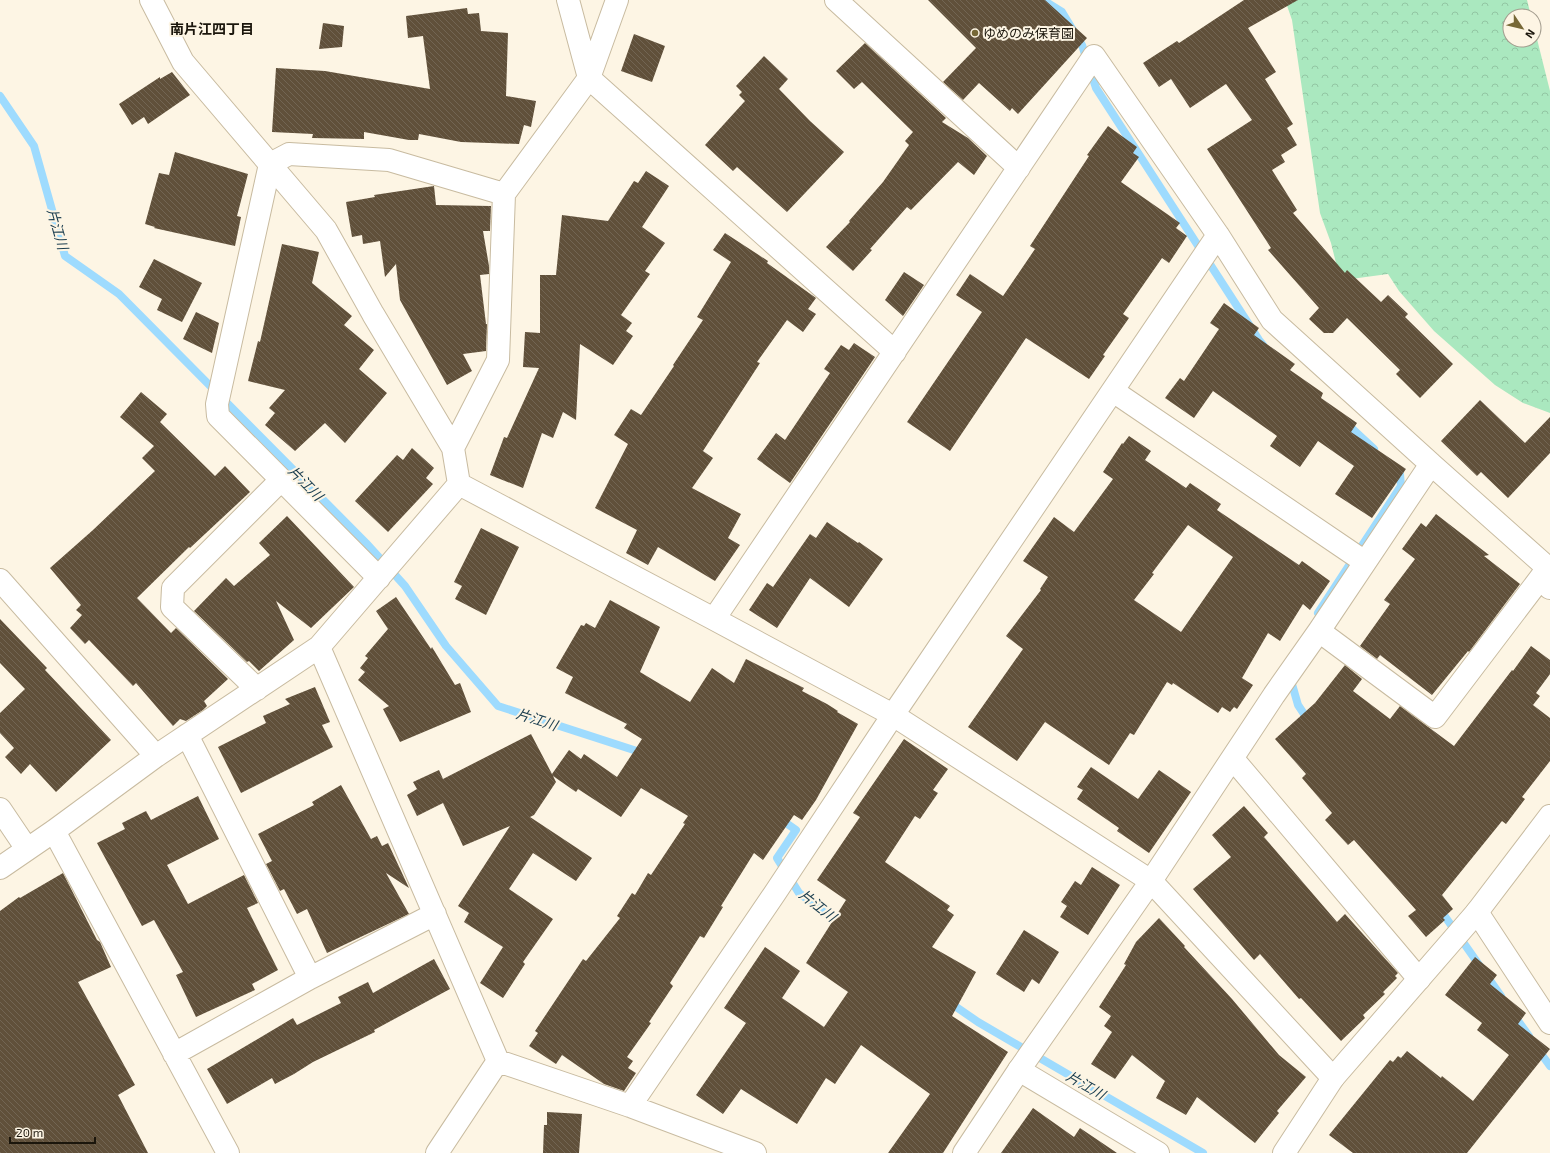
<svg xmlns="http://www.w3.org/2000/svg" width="1550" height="1153" viewBox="0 0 1550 1153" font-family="'Exo 2','Noto Sans JP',sans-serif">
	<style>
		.forest { fill: url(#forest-crowns) }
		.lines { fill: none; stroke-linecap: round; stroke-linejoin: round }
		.stream { stroke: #9edbfe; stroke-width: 8 }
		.building { fill: url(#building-back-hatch); fill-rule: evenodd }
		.street-casing { stroke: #c8bba0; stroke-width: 24 }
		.secondary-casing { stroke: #c8bba0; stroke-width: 24 }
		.street { stroke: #fff; stroke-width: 22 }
		.secondary { stroke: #fff; stroke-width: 22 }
		.poi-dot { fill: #776836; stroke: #fdf5e4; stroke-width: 1.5 }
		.labels { text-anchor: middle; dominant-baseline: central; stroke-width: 4; stroke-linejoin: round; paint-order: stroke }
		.poi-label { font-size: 13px; fill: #1b160c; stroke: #fdf5e4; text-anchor: start }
		.neighbourhood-label { font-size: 14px; font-weight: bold; fill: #1b160c; stroke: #fdf5e4 }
		.water-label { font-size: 14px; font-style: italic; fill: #193c4e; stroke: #fdf5e4 }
	</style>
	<defs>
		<pattern id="forest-crowns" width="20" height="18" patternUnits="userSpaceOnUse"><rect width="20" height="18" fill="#aae8bf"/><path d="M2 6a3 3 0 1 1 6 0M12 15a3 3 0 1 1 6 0" fill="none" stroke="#92c6a3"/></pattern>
		<pattern id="building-back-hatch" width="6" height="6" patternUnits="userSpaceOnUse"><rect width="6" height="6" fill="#60503a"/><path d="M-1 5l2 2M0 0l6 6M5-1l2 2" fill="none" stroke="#726553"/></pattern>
	</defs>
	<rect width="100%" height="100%" fill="#fdf5e4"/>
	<!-- forest -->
	<path class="forest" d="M1285,0H1527L1531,16H1510V40H1534V27L1550,91V413L1523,403L1495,385L1434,331L1399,291L1388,274L1351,279L1337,267L1331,243L1320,213L1292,20Z"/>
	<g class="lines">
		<!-- stream -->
		<path class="stream" d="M1043,0L1062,12L1082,45L1096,88L1259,340L1263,345
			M0,96L34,146L65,256L119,294L366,543L405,586L446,646L498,706L643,753
			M1346,423L1374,449
			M1318,613L1401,486L1400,474L1395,470
			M1290,677L1298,705L1310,723
			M779,818L796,830L777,858L799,893L842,925
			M1439,908L1501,996
			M949,1002L978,1022L1203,1153
			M1513,1014L1529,1036
			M1537,1048L1550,1066"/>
	</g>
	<!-- building -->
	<path class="building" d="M928,0H1045L1087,38L1018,114L1012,108L1010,111L979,83L963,100L943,82L976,48Z
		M1244,0H1298L1248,28L1276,72L1265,79L1293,124L1287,128L1297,145L1281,155L1285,162L1272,170L1297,210L1293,213L1345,273L1347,270L1381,302L1388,295L1408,314L1405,317L1453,364L1420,398L1396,374L1400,370L1347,318L1333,333H1324L1309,319L1319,308L1268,250L1271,248L1207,149L1252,120L1226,84L1190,108L1171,79L1159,87L1143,63L1177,41L1179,43Z
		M467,8L468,14L479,13L481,31L508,33L506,96L536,101L531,127L524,125L519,144L461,142L419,134L418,140H409L364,132V139L312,138L313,134L272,132L276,68L325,71L430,89L423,36L408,38L406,16Z
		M323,23L344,26L342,47L319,49Z
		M634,34L665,46L652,82L621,71Z
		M865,43L946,118L942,122L968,138L987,156L974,175L958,162L911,210L907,207L870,249L872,250L853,271L826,247L850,222L849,221L883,182L909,145L905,141L913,132L862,82L854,89L836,71Z
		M764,56L788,79L779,89L810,121L844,152L787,212L737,167L733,171L705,145L745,101L739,95L742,92L736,86Z
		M172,72L190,95L148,124L144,117L132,125L119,104L160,77V79Z
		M1108,126L1137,147L1133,153L1139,157L1121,182L1180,223L1176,228L1187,236L1169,263L1162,258L1123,314L1129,318L1103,355L1105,356L1089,379L1026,338L950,451L907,422L982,312L956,295L970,274L1003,296L1035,249L1030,246L1089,156L1087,155Z
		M175,152L248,174L237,216L241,217L235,246L154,228L155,227L145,224L159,173L169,175Z
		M646,171L669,186L642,227L665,243L645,271L650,274L621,315L632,323L626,331L633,336L613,365L580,344L576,420L563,412L553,438L542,433L523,488L490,475L504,437L507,438L539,368L523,367L525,332L540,333V275H556L562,215L608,221L634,181L638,183Z
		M434,186L436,205L491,206L490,231H483L489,266V274L480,275L486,324H487L486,351L463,354L472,371L447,385L400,300L396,264L385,277L380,241L363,244L362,235L352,237L346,202L375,197L374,195Z
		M725,233L768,261L767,263L816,298L808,309L816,314L803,332L787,320L757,362L760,363L703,451L713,458L692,488L741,514L728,538L740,545L715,581L658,547L648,565L626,553L637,530L595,508L628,444L614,435L631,409L641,415L674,366L673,365L703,320L697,317L731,262L713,250Z
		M282,244L319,252L312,283L352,316L344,325L374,350L359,369L387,393L345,443L325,423L295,451L265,425L275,413L269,408L285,390L248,381L258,341L260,342Z
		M154,259L202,283L182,322L157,310L162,299L139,287Z
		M904,272L924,285L903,316L885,300Z
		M1224,303L1259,328L1254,335L1295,364L1290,370L1323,393L1321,398L1357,423L1351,432L1406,469L1372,518L1335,494L1354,466L1318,441L1300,467L1270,446L1277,436L1213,391L1194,418L1165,398L1180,378L1184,381L1219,329L1210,323Z
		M196,312L219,323L212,353L183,339Z
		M854,343L875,357L790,483L757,459L776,433L785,440L830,373L824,369L841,345L849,350Z
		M141,392L167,414L160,422L215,476L225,466L250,492L190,548L189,547L137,598L171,633L176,628L228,679L204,701L207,706L203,710L186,721L180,719L173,726L136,683L133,686L89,640L85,644L70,628L82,615L76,610L81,605L50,568L93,530L155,471L142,458L154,446L120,417Z
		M1480,400L1525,443L1550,417V453L1508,498L1481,472L1477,476L1441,441Z
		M1129,436L1151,451L1145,460L1186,488L1190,483L1221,504L1217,510L1299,565L1302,561L1330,581L1310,610L1303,604L1280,641L1268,633L1242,678L1253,685L1237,709L1234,707L1230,712L1222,707L1218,713L1173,683L1172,685L1167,682L1134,735L1130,733L1109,765L1045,722L1017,761L968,727L1023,649L1006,636L1041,590L1040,589L1048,577L1023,561L1054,517L1074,532L1113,479L1103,472L1122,443L1123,444ZM1188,525L1233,557L1181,632L1134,600L1154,574L1152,573Z
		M412,448L434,468L426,478L433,484L388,532L355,501L397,455L403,460Z
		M1436,514L1489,555L1484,556L1520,584L1469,652L1468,651L1432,695L1380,655L1377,659L1360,646L1390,604L1384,600L1415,559L1402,549L1421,523L1426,527Z
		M287,516L354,587L311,628L276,601L294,640L259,671L249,661L247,662L194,611L226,578L234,586L270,555L259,543Z
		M827,522L858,543L859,542L883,559L849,607L810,578L777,628L749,610L767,583L773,587L810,534L816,538Z
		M481,528L519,547L486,615L455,599L462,586L454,582Z
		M396,597L431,649L432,647L455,685L460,683L471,712L400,742L383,709L389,706L358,680L365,672L360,668L368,658L365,656L388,629L376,611Z
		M610,600L660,627L640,672L690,702L712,668L734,683L746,659L804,688L802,691L827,704L838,711L837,712L858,724L816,800L802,820L794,815L763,860L754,853L721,906L723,907L704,938L700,936L670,983L673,986L649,1022L651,1023L627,1057L633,1061L628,1068L636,1073L624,1091L604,1084L562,1055L556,1064L529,1046L538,1033L535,1031L583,959L586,961L620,918L617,916L632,893L635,895L648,873L651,875L685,824L683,823L688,816L641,788L621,817L578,789L576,792L553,776L556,782L534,815L530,817L592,858L576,881L533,853L509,889L553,919L523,962L525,964L503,998L480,983L503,947L464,922L469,913L458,906L510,826L463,846L443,803L417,816L407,795L417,789L413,782L439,770L443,779L531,734L552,774L569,750L581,759L584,754L617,777L642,739L624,728L627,724L565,693L573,677L556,668L581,625L584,626L586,623L595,628Z
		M0,619L47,668L45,670L111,740L56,792L30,764L21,774L5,757L14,748L0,733V713L25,689L0,663Z
		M1531,646L1550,660V674L1536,693L1540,696L1533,705L1550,718V761L1522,797L1525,799L1506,824L1502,821L1442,895L1453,909L1443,918L1445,920L1426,937L1408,916L1416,910L1354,840L1348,845L1325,820L1332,813L1302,778L1306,774L1275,739L1315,703L1345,665L1362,679L1353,691L1390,719L1400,706L1454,746L1512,670L1513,671Z
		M315,687L330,722L322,725L333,747L241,793L218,747L266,723L263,716L290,704L285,699Z
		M904,739L948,769L933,790L938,793L920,819L915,816L885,862L950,906L947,910L954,915L932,947L976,972L952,1016L1008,1052L943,1153H888L930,1094L861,1045L835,1084L826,1078L797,1124L741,1089L723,1114L696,1095L746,1023L724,1008L765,947L800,971L782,998L824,1027L848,992L806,963L846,900L817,880L860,817L853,813Z
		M1091,767L1138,799L1159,770L1191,792L1149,853L1117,831L1119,828L1077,799L1083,790L1077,787Z
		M341,785L371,839L377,836L382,846L388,843L409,888L386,873L409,914L327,953L307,909L297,914L284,889L280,891L266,864L272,861L258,834L314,805L312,802Z
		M198,796L219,839L167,865L188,904L244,875L258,903L247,908L278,970L252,984L255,990L196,1017L176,975L183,972L154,920L142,926L97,843L125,829L122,823L146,811L151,820Z
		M1244,806L1268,833L1264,837L1337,922L1345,914L1398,973L1395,976L1397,978L1383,992L1385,994L1363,1015L1365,1018L1341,1041L1301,998L1299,999L1260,954L1254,960L1193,889L1231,857L1212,835Z
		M1092,867L1120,885L1088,935L1060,917L1067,906L1061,902L1075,881L1081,885Z
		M63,873L97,940L100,942L111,967L78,982L135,1085L118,1095L148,1153H0V911L19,897L20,898Z
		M1159,918L1185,946L1184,947L1232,999L1279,1055L1306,1077L1277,1111L1279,1113L1255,1143L1197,1097L1186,1115L1156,1098L1165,1081L1132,1055L1115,1079L1091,1064L1112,1032L1104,1026L1111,1016L1099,1007L1126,965L1124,964L1136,942Z
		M1024,930L1059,952L1039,984L1032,979L1024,992L996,974Z
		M1475,957L1497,975L1490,984L1526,1013L1518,1024L1550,1049L1467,1153H1353L1329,1135L1390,1060L1393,1062L1398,1056L1401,1058L1407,1051L1441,1078L1442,1076L1473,1101L1509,1055L1477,1030L1482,1023L1445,995Z
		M434,959L450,989L374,1030L375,1032L313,1062L294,1074L275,1084L272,1078L227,1104L207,1069L293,1018L297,1025L341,1003L338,997L368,982L373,993Z
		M1033,1108L1074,1137L1080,1128L1117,1153H1001Z
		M547,1112L582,1114L579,1153H543L544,1125H547Z"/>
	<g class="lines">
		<!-- street casing -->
		<g class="street-casing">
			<path id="street" d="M151,0L183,62L326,230L373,314L453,448L459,484L714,619
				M568,0L589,78L895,352
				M836,0L1019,168
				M1113,391L1365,562
				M453,448L498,360L504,194
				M379,578L218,416L217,404L270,164L289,154L389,160L504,194L589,78L617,0
				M0,580L156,756
				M1319,631L1435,717L1548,568H1550
				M319,647L498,1061L630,1106L755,1153
				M257,689L172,607L173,588L281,480
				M187,735L310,978
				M1233,759L1419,979
				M0,809L27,849
				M54,831L228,1153
				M0,868L54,831L156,756L319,647L459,484
				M1477,912L1550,1023
				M174,1054L310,978L435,914
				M1333,1078L1151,881L893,715L714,619L1094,56L1218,235L1272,320L1431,464
				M630,1106L775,893L893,715L1218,235
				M437,1153L498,1061
				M964,1153L1019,1070L1151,881L1274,695L1319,631L1431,464L1548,568V580L1550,588"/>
		</g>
		<!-- secondary casing -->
		<g class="secondary-casing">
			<path id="secondary" d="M1019,1070L1158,1153
				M1284,1153L1333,1078L1477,912L1550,816"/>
		</g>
		<!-- street -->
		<use href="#street" class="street"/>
		<!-- secondary -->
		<use href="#secondary" class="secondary"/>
	</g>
	<!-- markers -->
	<circle class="poi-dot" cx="975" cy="33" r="4"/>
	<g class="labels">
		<!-- poi labels -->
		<g class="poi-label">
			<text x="983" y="33">ゆめのみ保育園</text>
		</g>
		<!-- neighbourhood labels -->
		<g class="neighbourhood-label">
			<text x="212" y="28">南片江四丁目</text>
		</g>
		<!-- water labels -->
		<g class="water-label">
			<text transform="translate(58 229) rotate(74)">片江川</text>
			<text transform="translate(306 483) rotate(45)">片江川</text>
			<text transform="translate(537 719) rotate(18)">片江川</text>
			<text transform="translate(818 905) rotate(38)">片江川</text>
			<text transform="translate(1086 1085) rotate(30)">片江川</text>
		</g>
	</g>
	<!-- north arrow -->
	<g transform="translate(1522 28) rotate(125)"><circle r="19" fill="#fdf5e4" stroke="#a39c8e"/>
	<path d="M0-3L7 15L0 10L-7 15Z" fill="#776836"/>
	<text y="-6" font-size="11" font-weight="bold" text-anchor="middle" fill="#1b160c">N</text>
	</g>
	<!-- scale -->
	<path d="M10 1137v6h85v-6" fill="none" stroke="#1b160c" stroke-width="2"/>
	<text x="16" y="1137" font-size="12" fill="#1b160c" stroke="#fdf5e4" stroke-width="3" paint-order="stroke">20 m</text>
</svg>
